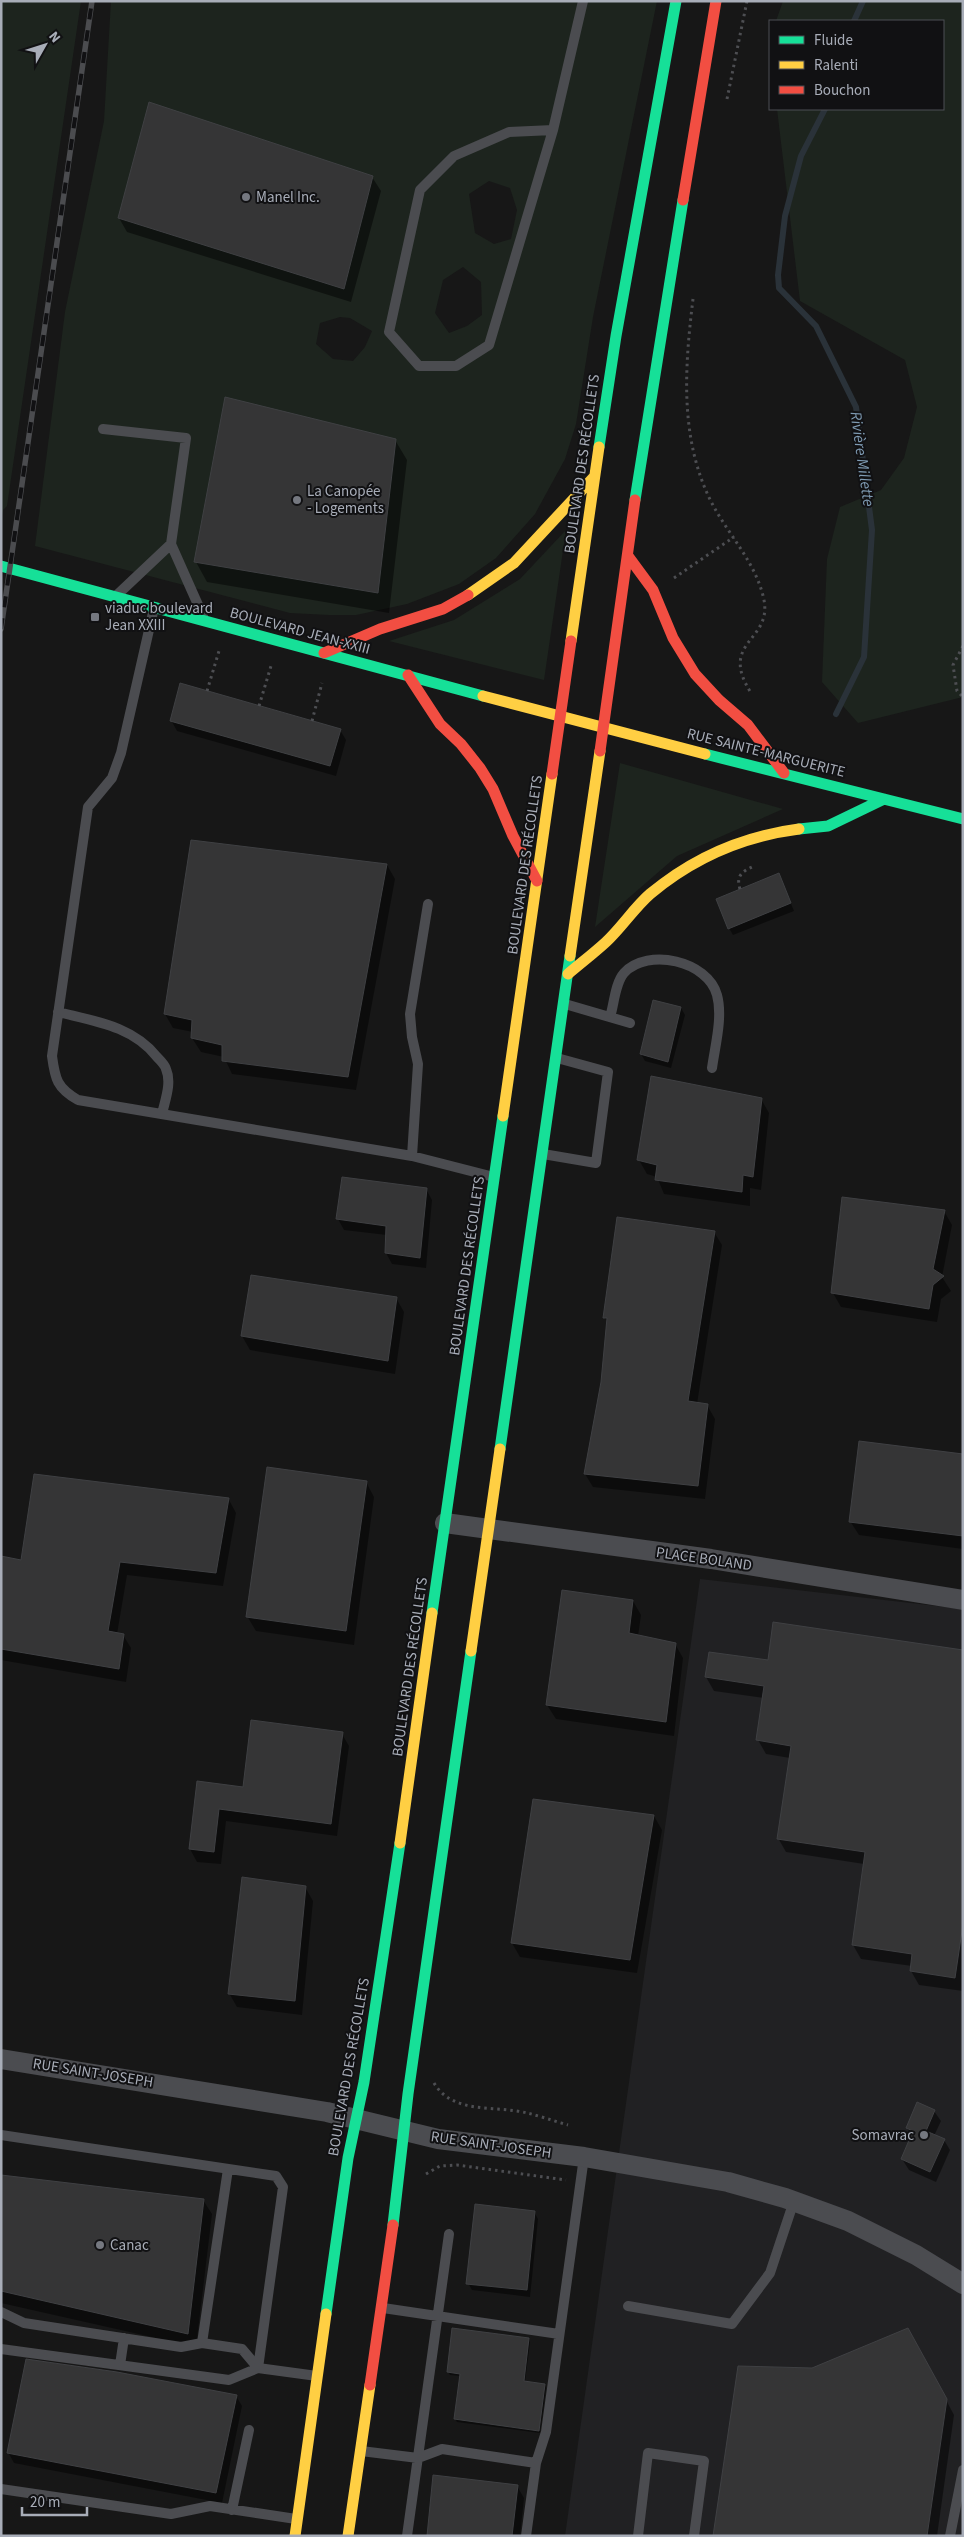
<svg xmlns="http://www.w3.org/2000/svg" width="964" height="2537" viewBox="0 0 964 2537" font-family="'Source Sans 3',sans-serif">
	<style>
		.built { fill: #212123 }
		.green { fill: #1d241e; fill-rule: evenodd }
		.shadow { fill: #0007 }
		.lines { fill: none; stroke-linecap: round; stroke-linejoin: round }
		.stream { stroke: #2a3239; stroke-width: 6 }
		.building { fill: #353536; stroke: #3f4043 }
		.path { stroke: #4d4e52; stroke-width: 3; stroke-dasharray: 2.5 4; stroke-linecap: butt }
		.lane { stroke: #4b4c50; stroke-width: 10 }
		.street { stroke: #4b4c50; stroke-width: 20 }
		.fast { stroke: #16e098; stroke-width: 11 }
		.slow { stroke: #ffcf43; stroke-width: 11 }
		.jam { stroke: #f24e42; stroke-width: 11 }
		.rail-casing { stroke: #4b4c4f; stroke-width: 5.5 }
		.rail { stroke: #111113; stroke-width: 4; stroke-dasharray: 11; stroke-linecap: butt }
		.poi-dot { fill: #757880; stroke: #111113; stroke-width: 2 }
		.labels { text-anchor: middle; dominant-baseline: central; stroke-width: 4; stroke-linejoin: round; paint-order: stroke }
		.poi-label { font-size: 15px; fill: #a8adb8; stroke: #111113; text-anchor: start }
		.street-label { font-size: 15px; fill: #a8adb8; stroke: #111113 }
		.water-label { font-size: 16px; font-style: italic; fill: #7f9bb3; stroke: #111113 }
	</style>
	<rect width="100%" height="100%" fill="#171717"/>
	<!-- built -->
	<path class="built" d="M700,1579L963,1609V2536H565Z"/>
	<!-- green -->
	<path class="green" d="M1,1H81L7,506L3,510L1,521Z
		M111,1H657L593,317L576,424L565,459L535,514L496,558L459,584L407,604L356,615H329L290,613L35,546L65,312L104,121ZM489,181L510,188L517,210L511,239L494,244L475,233L469,194ZM463,267L481,282L482,315L467,326L449,333L435,313L443,280ZM340,317L350,318L372,331L365,347L353,361L333,359L316,344L320,323Z
		M783,1H963V697L858,723L822,682L827,559L840,507L881,490L904,458L917,407L905,360L800,301L777,109H943V21H776Z
		M566,530L544,680L389,641L454,620L520,579Z
		M620,763L783,809L677,856L595,927Z"/>
	<!-- shadow -->
	<path class="shadow" d="M372,177L381,191L351,302L127,232L119,218Z
		M395,440L407,460L389,613L207,582L196,562Z
		M171,720L340,730L346,740L336,776L177,731Z
		M387,865L395,879L356,1090L232,1074L224,1057L201,1052L192,1038L193,1032L173,1028L165,1014Z
		M782,882L794,911L733,935L729,928Z
		M654,1001L681,1008L685,1015L671,1068L645,1061L641,1054Z
		M761,1099L769,1113L761,1190L750,1188V1206L664,1194L657,1177L647,1174L639,1160Z
		M426,1189L432,1200L426,1268L392,1264L386,1253L387,1235L344,1230L338,1219Z
		M944,1211L952,1225L942,1277L951,1291L941,1299L937,1322L841,1307L833,1293Z
		M714,1232L722,1245L697,1404L707,1405L715,1419L705,1499L593,1487L585,1474L602,1382L608,1323L605,1318Z
		M396,1298L404,1312L395,1374L250,1350L242,1336Z
		M963,1456V1549L859,1535L850,1521Z
		M366,1482L374,1497L354,1645L256,1631L247,1616Z
		M229,1500L236,1513L223,1586L127,1575L117,1634L123,1635L131,1648L126,1682L1,1660V1557L22,1561Z
		M633,1601L641,1615L638,1636L675,1644L683,1658L674,1736L556,1719L547,1705Z
		M963,1651V1991L919,1985L911,1971L912,1966L861,1959L853,1945L864,1864L786,1852L778,1838L790,1758L766,1754L758,1740L764,1698L714,1691L706,1677L769,1662Z
		M342,1734L349,1746L337,1836L226,1821L221,1864L197,1862L190,1849L198,1783L244,1788Z
		M654,1816L662,1830L637,1973L520,1957L512,1943Z
		M305,1887L313,1901L302,2015L237,2007L229,1993Z
		M934,2111L941,2121L934,2136L944,2140L950,2150L936,2182L909,2170L902,2159L912,2137L907,2128Z
		M1,2176L203,2200L212,2214L196,2347L1,2303Z
		M534,2212L538,2219L530,2297L472,2290L468,2283Z
		M529,2339L530,2343L525,2382L545,2385L546,2388L540,2433L457,2422L455,2419L461,2376L450,2375L448,2372Z
		M916,2343L954,2415L937,2536H714Z
		M236,2396L242,2406L222,2503L14,2463L8,2452Z
		M517,2486L524,2498L520,2536H428Z"/>
	<g class="lines">
		<!-- stream -->
		<path class="stream" d="M854,21L863,1
			M825,109L801,156L785,216L778,275L779,288L816,326L856,407L872,530L864,657L836,714"/>
	</g>
	<!-- building -->
	<path class="building" d="M149,102L373,176L344,289L118,218Z
		M225,397L396,439L378,593L194,562Z
		M180,683L341,729L330,766L170,721Z
		M191,840L387,864L348,1077L222,1061V1045L191,1038L192,1020L164,1014Z
		M779,873L791,903L728,929L716,899Z
		M653,1000L681,1007L668,1062L640,1054Z
		M651,1076L762,1098L753,1177L743,1175L742,1192L655,1180L657,1165L637,1160Z
		M342,1177L427,1188L420,1258L385,1253L386,1226L336,1219Z
		M842,1197L945,1210L933,1269L944,1276L933,1285L929,1309L831,1293Z
		M617,1217L715,1231L688,1401L708,1404L698,1486L584,1474L601,1382L607,1318H603Z
		M251,1275L397,1297L388,1361L241,1336Z
		M859,1441L963,1454V1536L849,1522Z
		M267,1467L367,1481L346,1631L246,1617Z
		M34,1474L229,1498L216,1573L120,1562L108,1631L124,1634L119,1669L1,1649V1556L21,1560Z
		M562,1590L633,1600L629,1633L676,1643L666,1722L546,1705Z
		M773,1622L963,1650V1924L955,1978L910,1971L912,1954L852,1945L865,1852L777,1839L791,1746L756,1740L764,1686L705,1677L709,1652L768,1660Z
		M251,1720L343,1732L331,1824L219,1809L214,1852L189,1849L197,1781L243,1787Z
		M533,1799L654,1815L630,1960L511,1943Z
		M242,1877L306,1886L295,2001L228,1994Z
		M917,2102L935,2110L926,2131L945,2139L930,2172L901,2159L913,2131L906,2128Z
		M1,2175L204,2199L188,2334L1,2291Z
		M475,2204L535,2211L527,2290L466,2284Z
		M452,2328L529,2338L524,2381L545,2384L539,2431L454,2419L460,2374L447,2372Z
		M908,2328L947,2399L927,2536H713L738,2366L812,2368Z
		M26,2359L117,2372L237,2395L216,2493L7,2453Z
		M433,2475L518,2485L512,2536H427Z"/>
	<g class="lines">
		<!-- path -->
		<path class="path" d="M727,99L747,1
			M693,299C685,365 680,432 707,493C723,530 756,560 764,600C772,642 718,641 751,693
			M674,578L734,537
			M963,646L953,665L957,691L963,697
			M207,691L219,651
			M259,706L271,666
			M312,721L322,683
			M740,889C736,876 741,872 754,866
			M434,2083C453,2115 496,2105 527,2113C540,2116 554,2121 568,2125
			M426,2174L440,2166L457,2165L566,2180"/>
		<!-- lane -->
		<path class="lane" d="M553,130L509,132L454,156L420,190L389,332L419,366H456L489,345L553,130L583,1
			M103,429L186,438L171,544L203,616
			M117,595L171,544
			M154,608L121,753L112,778L88,807L52,1056C55,1079 57,1088 78,1100L412,1156L494,1177
			M565,1004L630,1023
			M58,1012C94,1021 133,1026 157,1057C160,1060 165,1065 166,1069C172,1083 165,1100 162,1114
			M610,1017C614,1005 615,983 624,973C648,947 708,961 717,995C723,1017 715,1046 712,1068
			M543,1154L596,1163L608,1072L557,1058
			M412,1156L418,1064L412,1037L410,1014L428,904
			M1,2135L276,2176L283,2187L258,2368L317,2376
			M628,2306L732,2324L770,2273L794,2201
			M383,2308L559,2334
			M1,2312L24,2323L181,2347L202,2343
			M1,2349L229,2380L258,2368L242,2349L202,2343L228,2169
			M120,2365L124,2338
			M361,2451L418,2458L442,2449L536,2463L526,2536
			M536,2463L546,2432L584,2157
			M1,2489L171,2514L210,2506L296,2519
			M232,2510L249,2430
			M407,2536L449,2234
			M638,2536L648,2453L704,2461L694,2536
			M950,2536L963,2470"/>
		<!-- street -->
		<path class="street" d="M445,1523L711,1559L963,1600
			M1,2059L327,2112L438,2139L584,2157L728,2182L785,2198L848,2221L916,2255L963,2284"/>
		<!-- fast -->
		<path class="fast" d="M599,447L616,336L676,1
			M635,500L683,200
			M1,566L483,696
			M705,754L963,819
			M799,829L828,826L884,799
			M500,1449L570,956
			M432,1613L503,1116
			M393,2225L408,2094L471,1651
			M326,2314L348,2158L364,2082L400,1843"/>
		<!-- slow -->
		<path class="slow" d="M468,595L514,563L594,477
			M571,641L599,447
			M483,696L705,754
			M570,956L600,751
			M568,974C581,963 594,953 606,942C622,927 634,908 650,894C693,858 744,836 799,829
			M503,1116L552,774
			M471,1651L500,1449
			M400,1843L432,1613
			M295,2536L326,2314
			M348,2536L370,2385"/>
		<!-- jam -->
		<path class="jam" d="M683,200L716,1
			M628,556L653,590L673,638L695,674L719,700L748,725L784,773
			M324,653L380,629L443,609L468,595
			M408,675L440,724L461,744L480,768L493,789L513,836L537,881
			M600,751L635,500
			M552,774L571,641
			M370,2385L393,2225"/>
		<!-- rail casing -->
		<g class="rail-casing">
			<path id="rail" d="M1,629L92,1"/>
		</g>
		<!-- rail -->
		<use href="#rail" class="rail"/>
	</g>
	<!-- markers -->
	<g class="poi-dot">
		<circle cx="246" cy="197" r="5"/>
		<circle cx="297" cy="500" r="5"/>
		<rect x="90" y="612" width="10" height="10" rx="2.5"/>
		<circle cx="924" cy="2135" r="5"/>
		<circle cx="100" cy="2245" r="5"/>
	</g>
	<g class="labels">
		<!-- poi labels -->
		<g class="poi-label">
			<text x="256" y="197">Manel Inc.</text>
			<text x="307" y="491">La Canopée<tspan x="307" dy="17">- Logements</tspan></text>
			<text x="105" y="608">viaduc boulevard<tspan x="105" dy="17">Jean XXIII</tspan></text>
			<text x="914" y="2135" text-anchor="end">Somavrac</text>
			<text x="110" y="2245">Canac</text>
		</g>
		<!-- street labels -->
		<g class="street-label">
			<text transform="translate(582 464) rotate(-82)">BOULEVARD DES RÉCOLLETS</text>
			<text transform="translate(300 631) rotate(15)">BOULEVARD JEAN-XXIII</text>
			<text transform="translate(766 753) rotate(14)">RUE SAINTE-MARGUERITE</text>
			<text transform="translate(525 865) rotate(-82)">BOULEVARD DES RÉCOLLETS</text>
			<text transform="translate(467 1266) rotate(-82)">BOULEVARD DES RÉCOLLETS</text>
			<text transform="translate(704 1559) rotate(8)">PLACE BOLAND</text>
			<text transform="translate(410 1667) rotate(-82)">BOULEVARD DES RÉCOLLETS</text>
			<text transform="translate(349 2067) rotate(-80)">BOULEVARD DES RÉCOLLETS</text>
			<text transform="translate(93 2073) rotate(9)">RUE SAINT-JOSEPH</text>
			<text transform="translate(491 2145) rotate(8)">RUE SAINT-JOSEPH</text>
		</g>
		<!-- water labels -->
		<g class="water-label">
			<text transform="translate(862 459) rotate(82)">Rivière Millette</text>
		</g>
	</g>
	<!-- border -->
	<rect width="964" height="2537" fill="none" stroke="#a8adb8" stroke-width="5"/>
	<!-- legend -->
	<rect x="769" y="20" width="175" height="90" fill="#111113" stroke="#4d4f55"/>
	<rect x="779" y="36" width="25" height="8" fill="#16e098" stroke="#4d4f55"/>
	<text x="814" y="45" font-size="15" fill="#a8adb8">Fluide</text>
	<rect x="779" y="61" width="25" height="8" fill="#ffcf43" stroke="#4d4f55"/>
	<text x="814" y="70" font-size="15" fill="#a8adb8">Ralenti</text>
	<rect x="779" y="86" width="25" height="8" fill="#f24e42" stroke="#4d4f55"/>
	<text x="814" y="95" font-size="15" fill="#a8adb8">Bouchon</text>
	<!-- north arrow -->
	<g transform="translate(45 45) rotate(51)" stroke="#111113" stroke-width="4" paint-order="stroke">
	<path d="M0-4L9 19L0 12L-9 19Z" fill="#a8adb8"/>
	<text y="-8" font-size="14" font-weight="bold" text-anchor="middle" fill="#a8adb8">N</text>
	</g>
	<!-- scale -->
	<path d="M22 2507v8h65v-8" fill="none" stroke="#a8adb8" stroke-width="2.5"/>
	<text x="30" y="2507" font-size="15" fill="#a8adb8" stroke="#111113" stroke-width="4" paint-order="stroke">20 m</text>
</svg>
